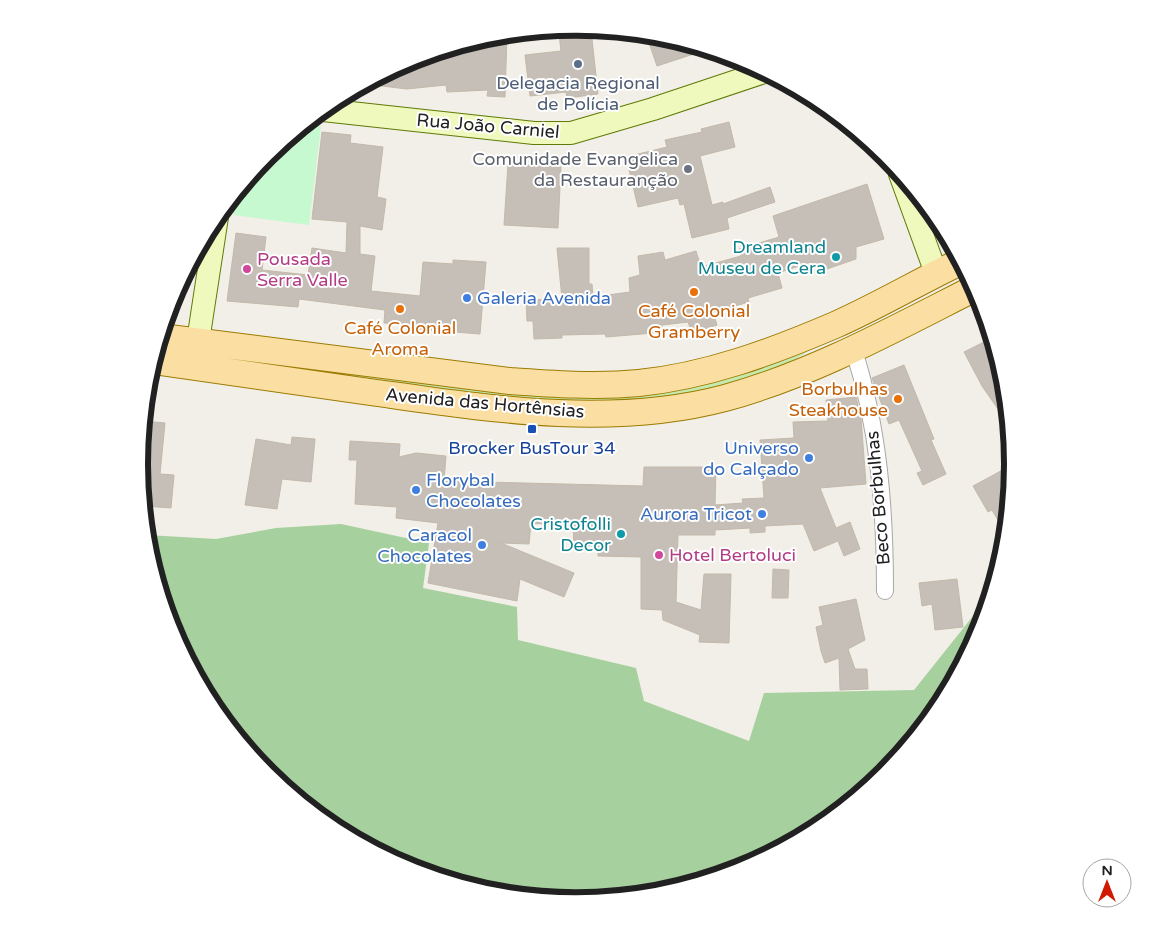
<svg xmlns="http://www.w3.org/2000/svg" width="1152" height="928" viewBox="0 0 1152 928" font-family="'Varela Round',sans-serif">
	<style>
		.grass { fill: #c5eaae }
		.forest { fill: #a6d09d }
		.park { fill: #c6f9d0 }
		.building { fill: #c6bfb7; stroke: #c3b8aa }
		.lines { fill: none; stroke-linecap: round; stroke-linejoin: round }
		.street-casing { stroke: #a8a8a8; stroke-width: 18 }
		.secondary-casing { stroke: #5f7a06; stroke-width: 24 }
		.primary-casing { stroke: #9c7b01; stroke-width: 28 }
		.street { stroke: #fff; stroke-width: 16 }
		.secondary { stroke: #eff9bd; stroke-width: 22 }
		.primary { stroke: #fbdfa2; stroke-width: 26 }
		.service-dot { fill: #5c6f8a; stroke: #fff; stroke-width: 2 }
		.worship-dot { fill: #6b7280; stroke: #fff; stroke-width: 2 }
		.culture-dot { fill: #0f9aa8; stroke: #fff; stroke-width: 2 }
		.hotel-dot { fill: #d1479c; stroke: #fff; stroke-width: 2 }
		.food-dot { fill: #e8710a; stroke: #fff; stroke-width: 2 }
		.shop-dot { fill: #3f7fe0; stroke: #fff; stroke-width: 2 }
		.transit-dot { fill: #1a4fb4; stroke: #fff; stroke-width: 2 }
		.labels { text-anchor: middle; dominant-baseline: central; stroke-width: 4; stroke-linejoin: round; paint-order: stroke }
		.service-label { font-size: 18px; fill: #4e5e75; stroke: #fff }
		.street-label { font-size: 18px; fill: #212121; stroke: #fff }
		.worship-label { font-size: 18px; fill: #5b616d; stroke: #fff; text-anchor: end }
		.culture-label { font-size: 18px; fill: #0d838f; stroke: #fff; text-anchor: end }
		.hotel-label { font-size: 18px; fill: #b23c85; stroke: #fff; text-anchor: start }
		.shop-label { font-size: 18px; fill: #366cbe; stroke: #fff; text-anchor: end }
		.food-label { font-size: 18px; fill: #c56008; stroke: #fff }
		.transit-label { font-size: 18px; fill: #164399; stroke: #fff }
		.rim { fill: none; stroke: #212121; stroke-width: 6 }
	</style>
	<rect width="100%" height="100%" fill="#f1efe7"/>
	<!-- grass -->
	<path class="grass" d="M204,349L473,388L787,358L809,351C687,428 517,400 381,382C306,372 231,361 156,351Z"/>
	<!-- forest -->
	<path class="forest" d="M341,524L429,543L423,588L517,607L518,640L636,668L644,701L749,741L764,693L914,690L985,601L989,599L979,631L939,707L884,773L818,827L743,867L661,892L576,900L491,892L409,867L333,827L267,772L213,706L173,631L148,549L147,535L216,539L276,528Z"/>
	<!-- park -->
	<path class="park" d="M306,124L321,126L309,225L233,215L236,193L268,155Z"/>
	<!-- building -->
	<path class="building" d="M591,30L598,94L567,98L566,92L530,96L525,55L561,51L559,34Z
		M507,34L505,97L487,96L488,90L447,92L446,85L407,89L365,84L409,61L491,36Z
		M646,34L661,36L706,50L657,66Z
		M729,122L735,147L700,156L712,205L723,202V204L770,187L775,202L727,218L729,229L692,238L684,204L680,205L678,198L638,207L626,157L667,147L665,140L702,132L701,129Z
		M322,132L351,135L350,143L383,147L377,197L386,199L382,230L360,226V254L375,256L371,291L420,296L423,262L453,264V260L486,262L480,334L418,329V325L384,323L385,310L299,299L298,307L227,301L236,233L266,237L262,270L308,275L312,248L346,253L347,222L312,219Z
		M508,164L561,167L558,228L504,225Z
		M867,184L884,239L856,247V259L821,271L811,262L778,273L782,288L748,298L749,302L713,312L717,325L692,333L688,322L662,325V329L654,333L606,337L605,334L562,335V338L534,339L533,321H527L526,300L562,299L557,248H589V284H592L593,297L630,292L629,278L640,275L638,256L663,252L665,260L696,251L701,267L741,256L739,249L779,237L773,216Z
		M992,338L1000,367L994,370L1005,387L1009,425L982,386L964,352Z
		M904,365L934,439L931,440L946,474L923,485L917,473L922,471L899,420L889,424L872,378Z
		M856,397L861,418L866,484L820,488L836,528L850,522L860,549L844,556L838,541L814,551L803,524L765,526V532L750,533V528L715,530V535H678L676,602L701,610L704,574H731L729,643L699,642L700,635L663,620L662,610L641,609V557L598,556V546L574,545L573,526L531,523L529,544L501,543L574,573L564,597L520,579L517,601L428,583L438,523L396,518L397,507L355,504L357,460H349L350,441L400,444L399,457L416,453L446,456L444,481L643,486L644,467H716L715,505L743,503L742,499L764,498L760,440L794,438L793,422L828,421L826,400Z
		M144,421L165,423L160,474L174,475L171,508L144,506L140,464Z
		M292,437L315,439L311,482L282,479L277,509L245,505L256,439L291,445Z
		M1012,465L1006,534L992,510L988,512L973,486Z
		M773,569L789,570L788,598H772Z
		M957,579L963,627L935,630L932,604L922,606L919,583Z
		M856,599L865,640L848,649L855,669H867L868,689L840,690L839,658L825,663L821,651L816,627L823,625L819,607Z"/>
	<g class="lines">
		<!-- street casing -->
		<g class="street-casing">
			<path id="street" d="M853,348C879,427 885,509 885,591"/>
		</g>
		<!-- secondary casing -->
		<g class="secondary-casing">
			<path id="secondary" d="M323,110L534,133H571L653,109L764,72
				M900,174L936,273
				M198,341L217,217"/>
		</g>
		<!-- primary casing -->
		<g class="primary-casing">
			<path id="primary" d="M161,337L510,381C552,384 596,387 639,383C707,376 772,352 835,325C878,306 918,282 960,262
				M153,361C228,372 303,383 377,393C491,409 612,428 725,398C813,374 894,329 975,288"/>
		</g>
		<!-- street -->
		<use href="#street" class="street"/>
		<!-- secondary -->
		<use href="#secondary" class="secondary"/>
		<!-- primary -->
		<use href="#primary" class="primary"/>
	</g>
	<!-- markers -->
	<circle class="service-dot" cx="578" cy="64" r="5"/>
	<circle class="worship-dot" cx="688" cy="169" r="5"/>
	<g class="culture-dot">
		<circle cx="836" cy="257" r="5"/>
		<circle cx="621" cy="534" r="5"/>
	</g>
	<g class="hotel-dot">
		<circle cx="247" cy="269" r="5"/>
		<circle cx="659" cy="555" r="5"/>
	</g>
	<g class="food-dot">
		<circle cx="694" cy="292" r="5"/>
		<circle cx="400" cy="309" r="5"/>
		<circle cx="898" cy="399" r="5"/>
	</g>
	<g class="shop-dot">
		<circle cx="467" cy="298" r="5"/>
		<circle cx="809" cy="458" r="5"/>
		<circle cx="416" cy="490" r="5"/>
		<circle cx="762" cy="514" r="5"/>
		<circle cx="482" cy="545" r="5"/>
	</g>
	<rect class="transit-dot" x="527" y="424" width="10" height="10" rx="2.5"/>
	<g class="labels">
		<!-- service labels -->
		<g class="service-label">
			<text x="578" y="83">Delegacia Regional<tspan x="578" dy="21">de Polícia</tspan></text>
		</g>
		<!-- street labels -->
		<g class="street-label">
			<text transform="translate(488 126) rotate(5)">Rua João Carniel</text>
			<text transform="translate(485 403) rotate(5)">Avenida das Hortênsias</text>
			<text transform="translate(878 498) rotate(-95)">Beco Borbulhas</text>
		</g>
		<!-- worship labels -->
		<g class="worship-label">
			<text x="678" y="159">Comunidade Evangelica<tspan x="678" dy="21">da Restauranção</tspan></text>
		</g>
		<!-- culture labels -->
		<g class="culture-label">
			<text x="826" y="247">Dreamland<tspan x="826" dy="21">Museu de Cera</tspan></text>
			<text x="611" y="524">Cristofolli<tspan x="611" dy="21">Decor</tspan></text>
		</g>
		<!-- hotel labels -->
		<g class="hotel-label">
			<text x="257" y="259">Pousada<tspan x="257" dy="21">Serra Valle</tspan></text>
			<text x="669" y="555">Hotel Bertoluci</text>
		</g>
		<!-- shop labels -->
		<g class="shop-label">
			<text x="477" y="298" text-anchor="start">Galeria Avenida</text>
			<text x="799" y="448">Universo<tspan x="799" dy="21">do Calçado</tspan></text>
			<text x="426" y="480" text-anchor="start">Florybal<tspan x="426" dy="21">Chocolates</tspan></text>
			<text x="752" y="514">Aurora Tricot</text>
			<text x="472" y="535">Caracol<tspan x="472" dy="21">Chocolates</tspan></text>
		</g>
		<!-- food labels -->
		<g class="food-label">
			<text x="694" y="311">Café Colonial<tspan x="694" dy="21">Gramberry</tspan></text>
			<text x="400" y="328">Café Colonial<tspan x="400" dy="21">Aroma</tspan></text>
			<text x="888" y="389" text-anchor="end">Borbulhas<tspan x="888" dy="21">Steakhouse</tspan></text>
		</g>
		<!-- transit labels -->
		<g class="transit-label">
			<text x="532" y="448">Brocker BusTour 34</text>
		</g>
	</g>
	<!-- crop -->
	<path d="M0 0H1152V928H0ZM148 464a428 428 0 1 1 856 0a428 428 0 1 1-856 0Z" fill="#fff" fill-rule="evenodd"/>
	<path class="rim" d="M148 464a428 428 0 1 1 856 0a428 428 0 1 1-856 0Z"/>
	<!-- north arrow -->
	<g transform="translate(1107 883)"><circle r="24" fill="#ffffff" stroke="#a6a6a6"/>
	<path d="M0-4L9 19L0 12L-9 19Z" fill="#d01a02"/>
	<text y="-8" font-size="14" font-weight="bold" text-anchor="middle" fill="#212121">N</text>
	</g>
</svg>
